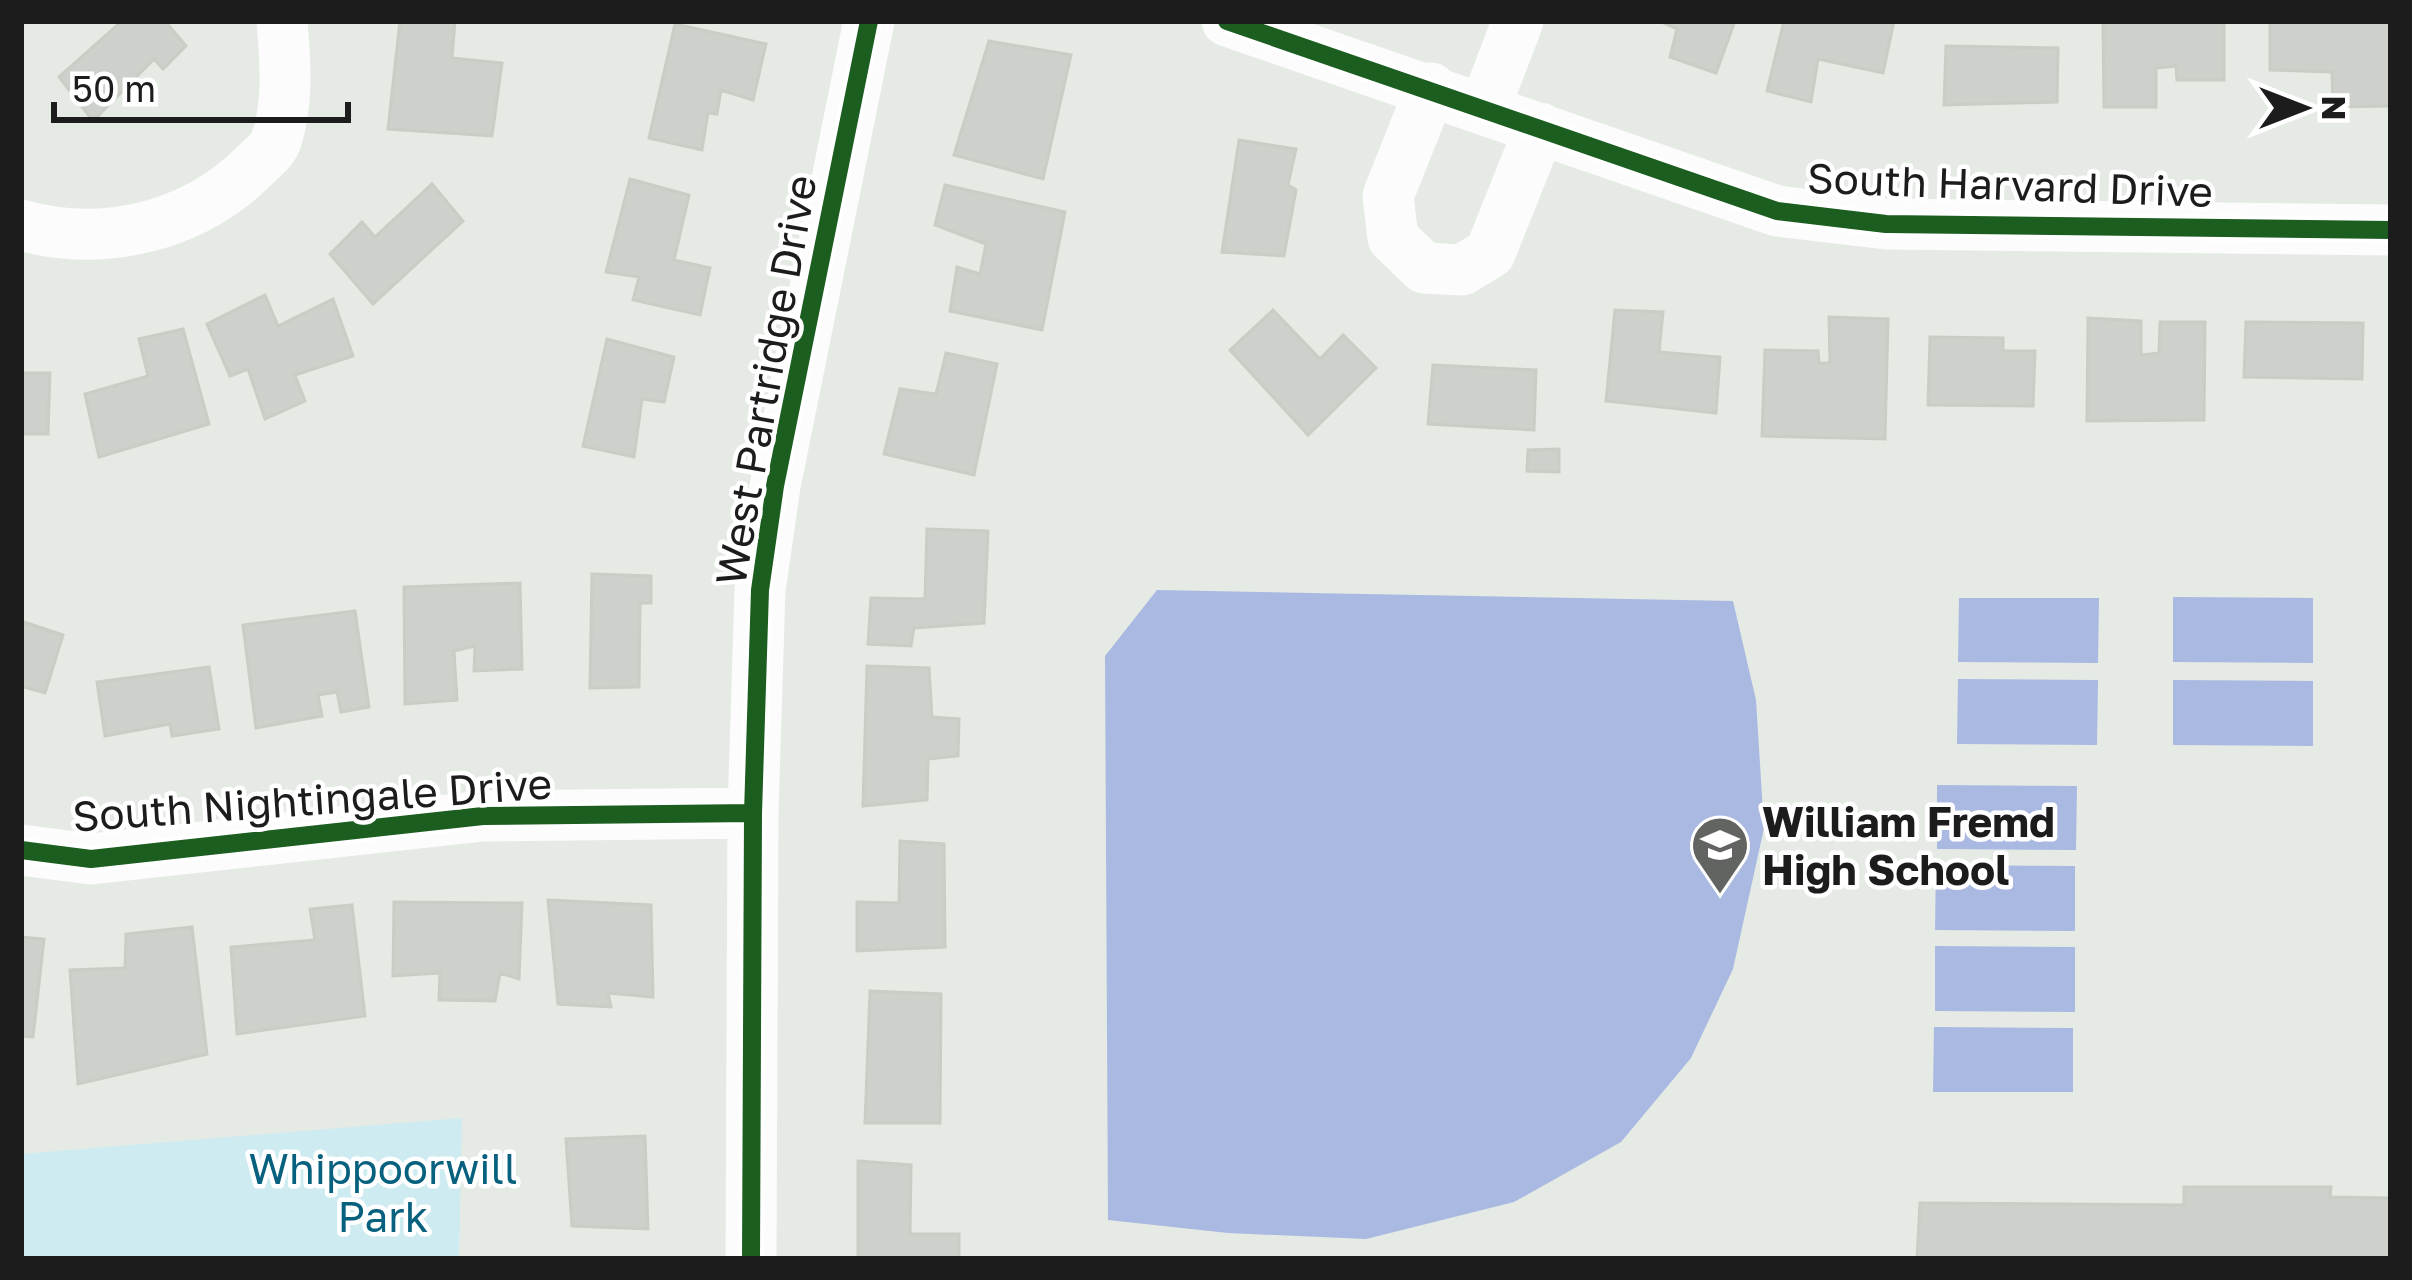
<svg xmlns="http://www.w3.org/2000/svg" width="2412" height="1280" viewBox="0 0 2412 1280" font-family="'Golos Text',sans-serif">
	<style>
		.park { fill: #cdebf1 }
		.pitch { fill: #aab9e2 }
		.building { fill: #cdd0cb; stroke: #c8cdc5; stroke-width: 3 }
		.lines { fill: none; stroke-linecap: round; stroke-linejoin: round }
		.minor { stroke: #fbfcfb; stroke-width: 51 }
		.cycleway-casing { stroke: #fff; stroke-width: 26 }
		.cycleway { stroke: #1b5e20; stroke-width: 18 }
		.labels { text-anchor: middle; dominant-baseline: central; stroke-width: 9; stroke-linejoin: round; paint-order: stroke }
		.street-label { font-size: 42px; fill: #1c1c1c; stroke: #fff }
		.poi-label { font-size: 42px; font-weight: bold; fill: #1c1c1c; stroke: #fff; text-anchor: start }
		.park-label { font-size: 42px; fill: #07607d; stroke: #fff }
	</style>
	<rect width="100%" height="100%" fill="#e5eae4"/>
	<!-- park -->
	<path class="park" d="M462,1118L459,1259H21V1154Z"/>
	<!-- pitch -->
	<path class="pitch" d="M1157,590L1733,601L1756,700L1764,828L1733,969L1691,1058L1621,1142L1514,1202L1366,1239L1228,1233L1108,1220L1105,656Z
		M2173,597L2313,598V663L2173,662Z
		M1959,598H2099L2098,663L1958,662Z
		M1958,679L2098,680L2097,745L1957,744Z
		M2173,680L2313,681V746L2173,745Z
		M1937,785L2077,786L2076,850L1937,849Z
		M1936,865L2075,866V931L1935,930Z
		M1935,946L2075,947V1012L1935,1011Z
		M1934,1027L2073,1028V1092H1933Z"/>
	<!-- building -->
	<path class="building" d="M122,21H165L186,46L163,69L154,59L93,121L59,77Z
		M400,21H455L452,58L502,63L492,136L388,129Z
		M1659,21H1735L1716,73L1670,57L1677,29Z
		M1784,21H1894L1883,73L1818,59L1811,102L1767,91Z
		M2103,21H2224V80H2177L2176,66L2156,68V107H2104Z
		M2270,21H2391V106L2333,107L2332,72L2270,70Z
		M675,24L766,44L753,100L721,90L717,114L708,113L702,150L649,138Z
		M989,41L1071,55L1043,179L954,155Z
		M1946,46L2058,48L2057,102L1944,105Z
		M1239,140L1296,149L1288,185L1296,190L1284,256L1222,252Z
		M630,179L689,195L674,260L710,268L700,315L633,300L639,277L606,272Z
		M432,184L463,221L373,304L330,254L362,222L375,237Z
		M945,185L1065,212L1042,330L950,311L957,267L980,274L986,244L935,225Z
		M265,295L278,326L333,299L353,356L295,375L305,401L265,419L248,369L230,376L207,324Z
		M1273,310L1320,359L1343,335L1376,368L1308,435L1230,350Z
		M1615,310L1663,312L1659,352L1720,357L1716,413L1606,401Z
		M1829,317L1888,319L1885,439L1762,436L1765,350L1818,351L1819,363H1830Z
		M2088,318L2141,321V355L2159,353L2160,322H2205L2204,420L2087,421Z
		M2246,322L2363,323L2362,379L2244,377Z
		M183,329L209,424L99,457L85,394L148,376L139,339Z
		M1930,337L2003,338V351H2035L2033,406L1928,405Z
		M607,339L674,357L664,402L642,399L634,457L583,446Z
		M946,353L997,364L974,475L884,454L900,389L936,394Z
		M1433,365L1536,370L1534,430L1428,424Z
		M21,373H50L48,434H21Z
		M1559,449V472L1527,471L1528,450Z
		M927,529L988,531L984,623L914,628L911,646L868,644L871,598L925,599Z
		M592,574L651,576V603H640L639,687L590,688Z
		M520,583L522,669L474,671L475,646L454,651L457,700L405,704L404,587Z
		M355,611L369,707L341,712L337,692L318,695L322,716L256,728L243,625Z
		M21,621L63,635L45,693L21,686Z
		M867,666L929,668L932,717L959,719L958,756L928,759L927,800L863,806Z
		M209,667L219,729L172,736L170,724L105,736L97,682Z
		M900,841L944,844L945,947L857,951V902L899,903Z
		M548,900L651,905L653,997L608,993L611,1007L558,1004Z
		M394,902L522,903L519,979L500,973L495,1001L439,1000L440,973L393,976Z
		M352,905L365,1016L237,1034L231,947L315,940L310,909Z
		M192,927L207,1054L78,1084L70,970L125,968L126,934Z
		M21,937L44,939L33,1037L21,1036Z
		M870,991L941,994L940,1123H865Z
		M645,1136L648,1229L572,1226L566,1139Z
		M858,1161L911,1165L910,1234H959V1259H858Z
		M2184,1187H2331L2330,1197L2391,1198V1259H1917L1920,1203L2184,1205Z"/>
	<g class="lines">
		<!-- minor -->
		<path class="minor" d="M1227,21L1777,211L1886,224L2391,230
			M1431,88L1388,196L1393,238L1424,268L1462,270L1490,253L1540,128
			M1485,107L1518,21
			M21,225C102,248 192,227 252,168C260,160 272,151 276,141C289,103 285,60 282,21
			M21,850L91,859L483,816L753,813
			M751,1259L753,813L760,590L775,486L869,21"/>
		<!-- cycleway casing -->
		<g class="cycleway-casing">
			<path id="cycleway" d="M1227,21L1777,211L1886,224L2391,230
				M21,850L91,859L483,816L753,813
				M751,1259L753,813L760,590L775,486L869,21"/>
		</g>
		<!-- cycleway -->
		<use href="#cycleway" class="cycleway"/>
	</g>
	<!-- icons -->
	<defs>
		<g id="school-pin" transform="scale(3)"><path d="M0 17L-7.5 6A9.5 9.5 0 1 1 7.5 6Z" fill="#626462" stroke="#fff"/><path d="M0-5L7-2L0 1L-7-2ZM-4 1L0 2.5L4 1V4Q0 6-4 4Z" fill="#fff"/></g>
	</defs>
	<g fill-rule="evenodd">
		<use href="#school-pin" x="1720" y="845"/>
	</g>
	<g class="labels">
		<!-- street labels -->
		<g class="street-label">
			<text transform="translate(2010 184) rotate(2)">South Harvard Drive</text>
			<text transform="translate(765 380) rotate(-80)">West Partridge Drive</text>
			<text transform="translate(312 799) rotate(-4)">South Nightingale Drive</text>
		</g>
		<!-- poi labels -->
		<g class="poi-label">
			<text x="1762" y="821">William Fremd<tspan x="1762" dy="48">High School</tspan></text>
		</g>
		<!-- park labels -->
		<g class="park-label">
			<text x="383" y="1168">Whippoorwill<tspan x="383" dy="48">Park</tspan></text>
		</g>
	</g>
	<!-- border -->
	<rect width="2412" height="1280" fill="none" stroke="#1c1c1c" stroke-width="48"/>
	<!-- north arrow -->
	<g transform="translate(2304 108) rotate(90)" stroke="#ffffff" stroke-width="9" paint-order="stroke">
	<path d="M0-9L21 45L0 30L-21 45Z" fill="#1c1c1c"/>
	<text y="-18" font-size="33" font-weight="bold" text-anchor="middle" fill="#1c1c1c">N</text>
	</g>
	<!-- scale -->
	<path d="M54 102v18h294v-18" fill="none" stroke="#1c1c1c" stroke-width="6"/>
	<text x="72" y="102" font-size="36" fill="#1c1c1c" stroke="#ffffff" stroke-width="9" paint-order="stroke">50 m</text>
</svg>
